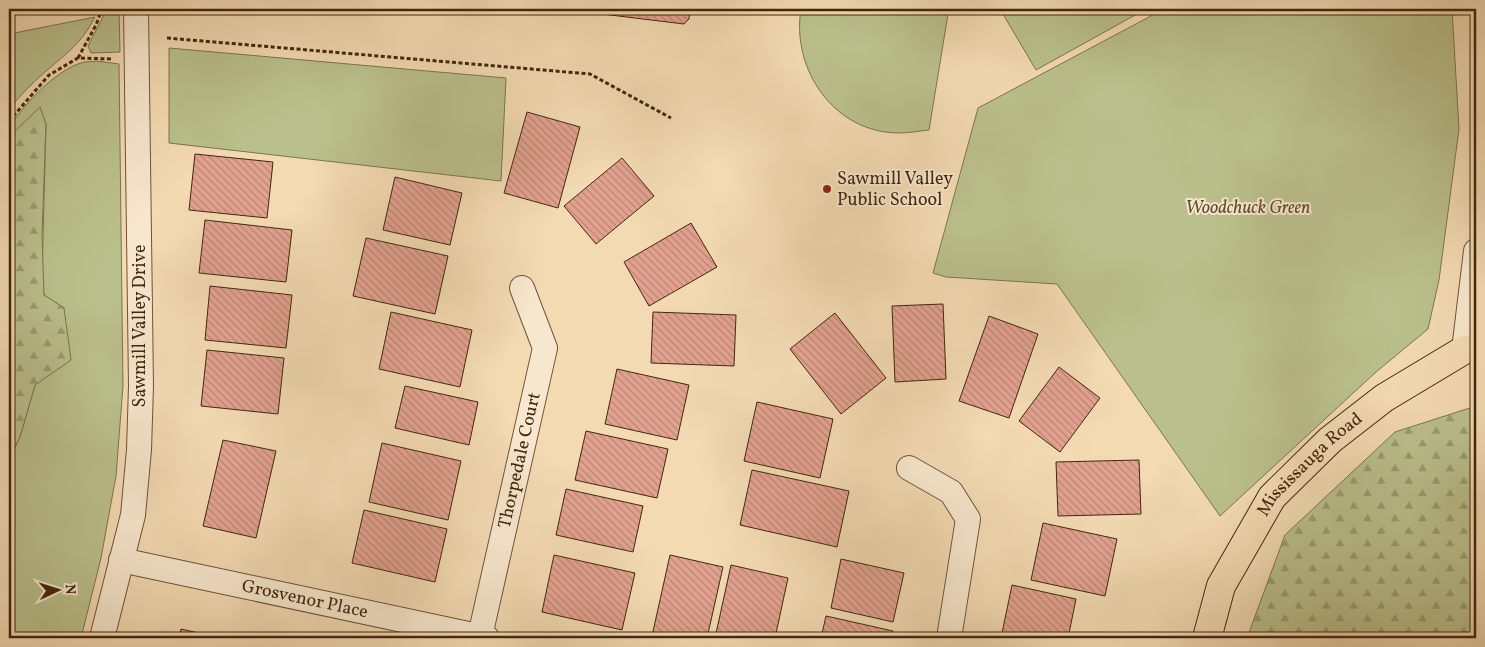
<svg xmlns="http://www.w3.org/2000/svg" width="1485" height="647" viewBox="0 0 1485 647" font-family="Vollkorn,serif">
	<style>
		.green { fill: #bac08d; stroke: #7e744e }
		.forest { fill: url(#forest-firs); stroke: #7e744e }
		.building { fill: url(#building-back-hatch); stroke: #42270e }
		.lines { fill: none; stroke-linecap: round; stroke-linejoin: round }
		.minor-casing { stroke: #6e5437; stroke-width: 26 }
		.major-casing { stroke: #42270e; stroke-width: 30 }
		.path { stroke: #42270e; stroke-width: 3; stroke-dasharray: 4 2.5; stroke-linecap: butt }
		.minor { stroke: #f7e7ce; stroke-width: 24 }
		.major { stroke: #f3dab3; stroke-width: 28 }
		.poi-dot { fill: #8f2418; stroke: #f7e7ce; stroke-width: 2 }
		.labels { text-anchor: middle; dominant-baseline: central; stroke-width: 4; stroke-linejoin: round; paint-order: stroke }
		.poi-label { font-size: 18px; fill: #42270e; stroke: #f7e7ce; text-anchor: start }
		.park-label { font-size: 18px; font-style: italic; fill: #604d2e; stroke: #f7e7ce }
		.street-label { font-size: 18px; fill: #42270e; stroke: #f7e7ce }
	</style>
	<defs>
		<pattern id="forest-firs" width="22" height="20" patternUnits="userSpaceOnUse" patternTransform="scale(1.25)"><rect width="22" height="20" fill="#bac08d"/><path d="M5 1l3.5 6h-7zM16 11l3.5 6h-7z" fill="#999c72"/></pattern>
		<pattern id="building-back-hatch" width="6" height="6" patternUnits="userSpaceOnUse" patternTransform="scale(1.25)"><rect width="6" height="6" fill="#e3a290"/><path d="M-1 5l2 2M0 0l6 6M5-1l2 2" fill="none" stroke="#ba8474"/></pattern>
	</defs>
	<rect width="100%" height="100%" fill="#f3dab3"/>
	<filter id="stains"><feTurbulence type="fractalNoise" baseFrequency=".004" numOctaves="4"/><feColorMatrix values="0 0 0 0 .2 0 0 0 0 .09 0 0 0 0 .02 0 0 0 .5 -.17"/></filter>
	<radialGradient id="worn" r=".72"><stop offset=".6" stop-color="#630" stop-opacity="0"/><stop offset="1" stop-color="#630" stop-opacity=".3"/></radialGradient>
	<!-- green -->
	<path class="green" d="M107,9H119L120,52L91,53L88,46Z
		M801,9H945L948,14L929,130C919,131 909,133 899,133C834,133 791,69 801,9Z
		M1000,9H1146L1036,70Z
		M1164,9H1452L1459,129L1439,280L1428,329L1376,372L1220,516L1057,284L946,277L933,273L978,108Z
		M95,17C80,45 68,52 45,72C32,83 20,96 9,109V34Z
		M169,48L506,78L501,181L169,143Z
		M97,61L119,64L123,386L116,476L101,558L81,638H9V459L20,437L35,385L64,308L44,295L42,278L46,124L39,108L11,138L9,137V128C22,106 56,70 81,63C86,61 92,62 97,61Z"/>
	<!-- forest -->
	<path class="forest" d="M40,107L46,124L42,235L44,295L64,308L71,360L35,385L20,437L9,459V137Z
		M1476,406V638H1247L1285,535L1395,432Z"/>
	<!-- building -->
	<path class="building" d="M561,9H690L689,19L684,24Z
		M527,112L580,127L558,208L504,193Z
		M195,154L273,162L267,218L189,210Z
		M622,158L654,196L596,244L564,206Z
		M395,177L462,193L450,245L383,230Z
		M205,220L292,230L286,282L199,273Z
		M691,223L717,267L649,306L624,262Z
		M366,238L448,256L435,314L353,296Z
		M210,286L292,295L286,348L205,340Z
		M943,304L946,379L895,382L892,306Z
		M391,312L472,330L460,387L379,369Z
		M653,312L736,315L734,366L651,363Z
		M835,313L886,378L841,414L790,349Z
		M989,316L1038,334L1009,418L959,401Z
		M207,350L284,358L278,414L201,406Z
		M1059,367L1100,398L1060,452L1019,421Z
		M617,369L689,385L677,440L605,424Z
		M405,386L478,402L469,445L395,428Z
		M757,402L833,419L820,478L744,461Z
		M586,431L668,449L657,498L575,480Z
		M223,440L276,451L256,538L203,526Z
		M382,443L461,461L448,520L369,502Z
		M1139,460L1141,514L1058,516L1056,462Z
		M752,470L849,491L837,547L740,525Z
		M566,489L643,506L633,552L556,535Z
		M364,510L447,529L435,582L352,563Z
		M1043,523L1117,539L1105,596L1031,580Z
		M554,555L635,573L622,630L542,612Z
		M670,555L723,567L707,638H664L652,636Z
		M841,559L904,573L893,622L831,608Z
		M731,565L788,578L775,638H715Z
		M1012,585L1076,599L1068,638H1001Z
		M826,616L893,631L892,638H821Z
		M181,629L221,638H179Z"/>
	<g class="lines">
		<!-- minor casing -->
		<g class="minor-casing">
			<g id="minor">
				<path d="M1464,350L1476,251"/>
				<path d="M909,468L951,492L968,519L949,638"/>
				<path id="s1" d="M121,560L487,638"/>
				<path id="s2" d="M480,636L545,348L522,288"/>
				<path d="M102,638L133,515L139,450L141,386L136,9"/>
			</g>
		</g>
		<!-- major casing -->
		<g class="major-casing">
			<g id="major">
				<path id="s3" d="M1207,638L1221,586L1272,497L1330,440L1384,398L1464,350L1476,348"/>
			</g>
		</g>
		<!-- path -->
		<path class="path" d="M167,38L590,74L671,118
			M78,58L96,25L102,9
			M9,121L49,75L78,58L113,59"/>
		<!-- minor -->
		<use href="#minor" class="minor"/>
		<!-- major -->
		<use href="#major" class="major"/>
	</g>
	<!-- markers -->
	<circle class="poi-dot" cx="827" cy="189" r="5"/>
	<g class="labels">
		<!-- poi labels -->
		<g class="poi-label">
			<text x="837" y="179">Sawmill Valley<tspan x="837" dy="21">Public School</tspan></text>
		</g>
		<!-- park labels -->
		<g class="park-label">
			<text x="1248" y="208">Woodchuck Green</text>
		</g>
		<!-- street labels -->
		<g class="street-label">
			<text transform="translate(140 326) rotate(-90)">Sawmill Valley Drive</text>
			<text stroke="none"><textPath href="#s2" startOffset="180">Thorpedale Court</textPath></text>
			<text stroke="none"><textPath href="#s3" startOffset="206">Mississauga Road</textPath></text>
			<text stroke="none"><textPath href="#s1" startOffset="188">Grosvenor Place</textPath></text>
		</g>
	</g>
	<!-- margin -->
	<rect width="1485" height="647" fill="none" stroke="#f3dab3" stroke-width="30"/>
	<rect x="10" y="10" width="1465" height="627" fill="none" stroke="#42270e" stroke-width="2.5"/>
	<rect x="15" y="15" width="1455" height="617" fill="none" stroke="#42270e"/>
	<!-- north arrow -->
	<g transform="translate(58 590) rotate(86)" stroke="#f7e7ce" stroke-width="4" paint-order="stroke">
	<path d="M0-4L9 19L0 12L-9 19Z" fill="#42270e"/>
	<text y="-8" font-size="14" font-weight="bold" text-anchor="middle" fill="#42270e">N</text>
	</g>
	<rect width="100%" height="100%" filter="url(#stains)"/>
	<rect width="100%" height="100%" fill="url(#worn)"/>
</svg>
